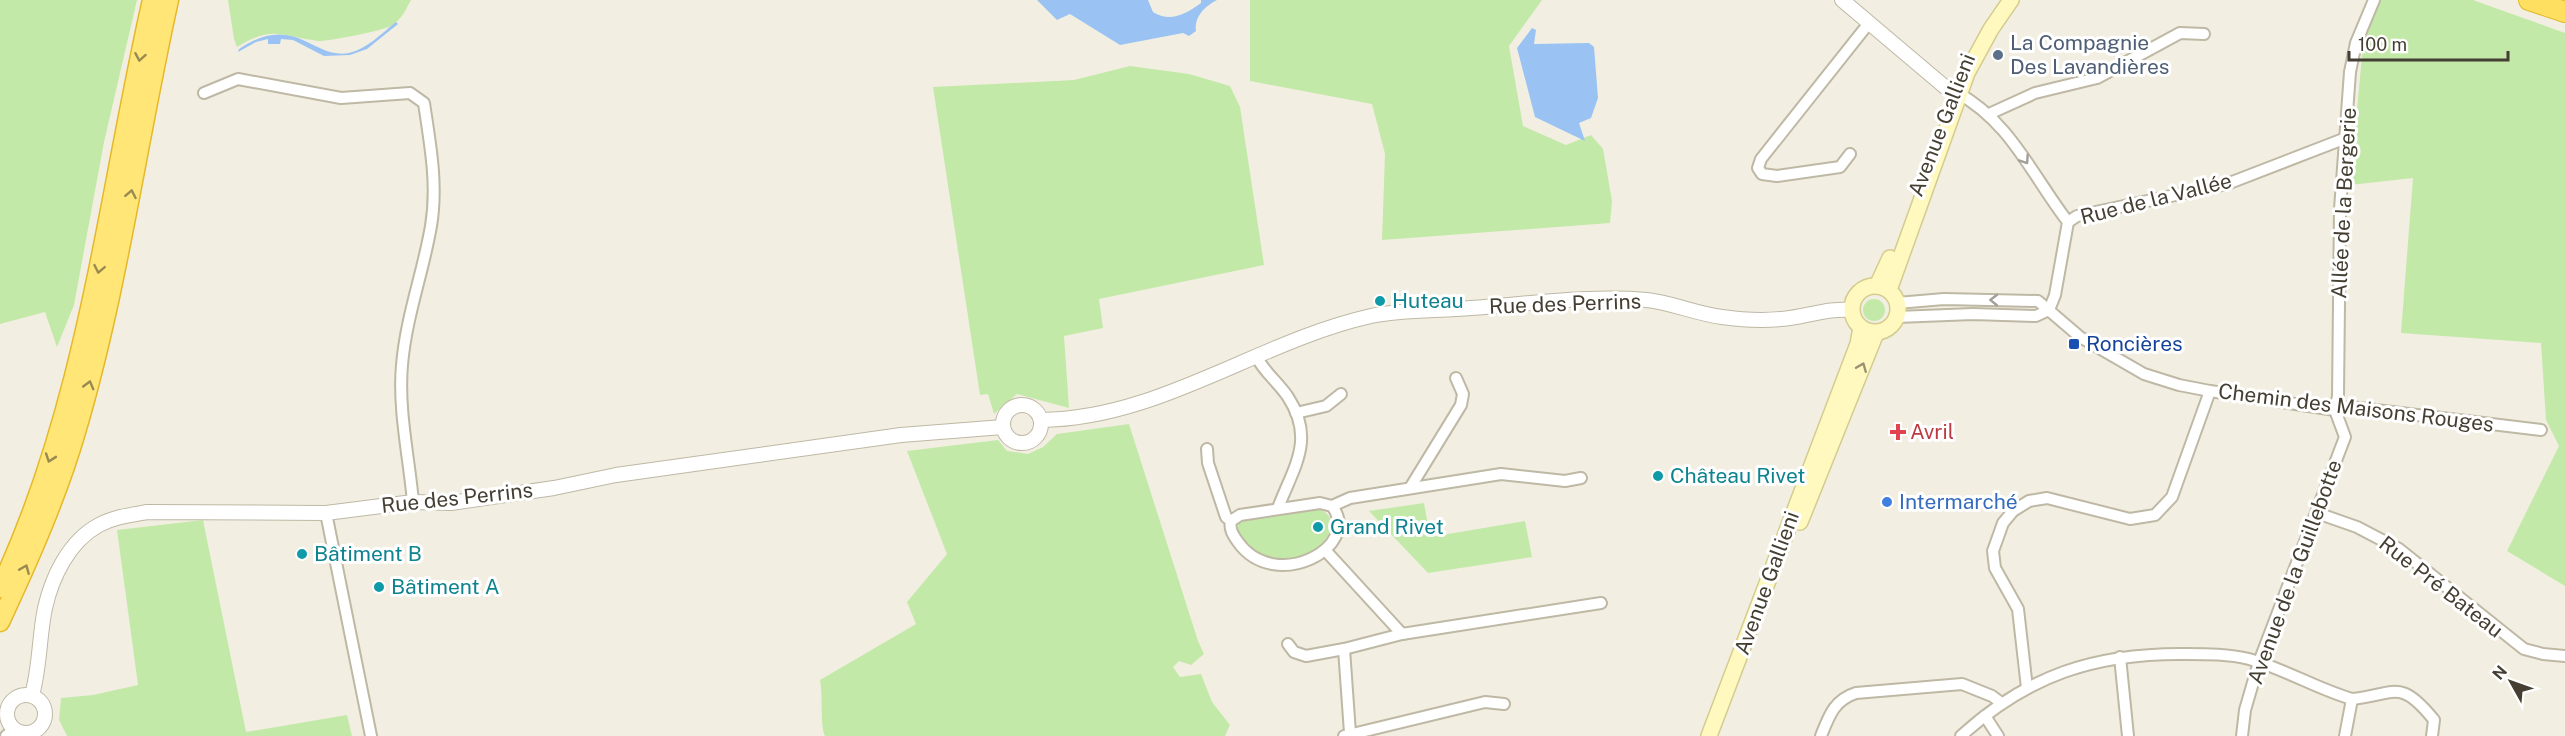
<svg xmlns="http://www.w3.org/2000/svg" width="2565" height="736" font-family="'Public Sans',sans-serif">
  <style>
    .green { fill: #c3e9a8 }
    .water { fill: #9ac3f3 }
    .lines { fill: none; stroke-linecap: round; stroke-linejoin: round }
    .minor-casing { stroke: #beb8a4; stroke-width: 14 }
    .tertiary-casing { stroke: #beb8a4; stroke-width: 16 }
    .secondary-casing { stroke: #d4cc8f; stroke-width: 18 }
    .trunk-casing { stroke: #e5b829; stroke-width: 21 }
    .motorway-casing { stroke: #e5b829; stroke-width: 22 }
    .minor { stroke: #fff; stroke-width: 10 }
    .tertiary { stroke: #fff; stroke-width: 14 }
    .secondary { stroke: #fff8bf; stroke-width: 15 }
    .trunk { stroke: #ffe677; stroke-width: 18 }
    .motorway { stroke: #ffdf60; stroke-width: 20 }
    .oneway { stroke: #988a51 }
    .oneway2 { stroke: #a29f98 }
    .oneway3 { stroke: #989271 }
    .service-dot { fill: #5c6f8a; stroke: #fff; stroke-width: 2 }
    .culture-dot { fill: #0f9aa8; stroke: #fff; stroke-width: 2 }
    .transit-dot { fill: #1a4fb4; stroke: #fff; stroke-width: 2 }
    .health-dot { fill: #e0444e; stroke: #fff; stroke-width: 2 }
    .shop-dot { fill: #3f7fe0; stroke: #fff; stroke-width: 2 }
    .labels { text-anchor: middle; stroke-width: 6; stroke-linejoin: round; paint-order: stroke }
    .service-label { font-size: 21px; fill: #4e5e75; stroke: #fff; text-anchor: start }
    .street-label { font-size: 21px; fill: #443f32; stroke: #fff }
    .culture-label { font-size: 21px; fill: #0d838f; stroke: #fff; text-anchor: start }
    .transit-label { font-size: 21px; fill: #164399; stroke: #fff; text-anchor: start }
    .health-label { font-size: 21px; fill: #be3a42; stroke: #fff; text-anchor: start }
    .shop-label { font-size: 21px; fill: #366cbe; stroke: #fff; text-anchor: start }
  </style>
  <rect width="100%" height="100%" fill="#f2efe2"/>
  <g class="green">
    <polygon points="0,0 137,0 104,142 74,305 57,347 45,312 0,324"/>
    <path d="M228,0h183c-6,11 -9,19 -20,26 -6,4 -65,16 -73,15 -38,-5 -45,-16 -81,6l-3,-8z"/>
    <polygon points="1250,0 1542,0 1509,46 1523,126 1566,145 1591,135 1603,149 1612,201 1610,223 1382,240 1385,154 1372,104 1250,81"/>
    <polygon points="2380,0 2473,0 2565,33 2565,586 2507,551 2559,446 2546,420 2541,343 2401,333 2413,178 2350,185 2363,45"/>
    <polygon points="1130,66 1189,74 1230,86 1240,107 1264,265 1099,299 1103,328 1064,336 1069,408 1017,394 994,414 988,394 980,395 933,87 1074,80"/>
    <circle cx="1874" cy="310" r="11"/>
    <path d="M1129,424l69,217 6,13 -13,11 -12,-4 -6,6 7,10 21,-3 11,28 18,23 -5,11h-400c-5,-10 -2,-41 -5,-56l96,-56 -9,-22 40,-48 -40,-103 91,-11 9,11 21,3 15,-7 14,-13z"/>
    <polygon points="1424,503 1430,537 1525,521 1532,557 1428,573 1369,511"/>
    <path d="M1314,508c48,10 -14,78 -62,42 -6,-5 -11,-12 -15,-18l1,-8 8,-5z"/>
    <polygon points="203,520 246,732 347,715 352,736 67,736 59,720 61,698 93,695 138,685 117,530"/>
  </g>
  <g class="water">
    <path d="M1037,0h111l5,12c17,11 33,2 48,-9v-3h16c-12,6 -23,17 -21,31l-7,5 -6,-3 -63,12 -50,-31 -13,6z"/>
    <path d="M396,22l2,2 -31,25 -17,6 -26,1 -31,-16 -12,-1 -1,5h-12v-5l-12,3 -18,10 1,-3c21,-14 41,-20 66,-8 15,7 27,15 44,12 18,-4 33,-20 47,-31z"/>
    <polygon points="1532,28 1536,30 1534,44 1589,43 1594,47 1598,98 1591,118 1579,123 1585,141 1535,117 1517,48"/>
  </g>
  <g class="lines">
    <defs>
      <g id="minor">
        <path d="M1956,92c55,30 75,82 112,130l-13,73 -6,15"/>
        <path d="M204,93l34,-14 103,19 69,-5 14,10c6,41 14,81 7,123 -8,47 -25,91 -29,139 -4,45 7,92 11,137"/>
        <polyline points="1989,114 2035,93 2097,78 2180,33 2204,34"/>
        <polyline points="1850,154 1840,167 1777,176 1762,174 1758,168 1761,159 1869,23"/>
        <polyline points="2068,222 2077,216 2227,184 2346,138"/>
        <polyline points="1897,303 1944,299 2038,301 2080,337 2144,374 2179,385 2210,391 2335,410 2351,407 2541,430"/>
        <polyline points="1897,317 1973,314 2036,316 2049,310"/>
        <path d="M1256,356c8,16 22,26 32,41 28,43 5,71 -10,111"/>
        <polyline points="2335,410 2338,396 2340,209 2350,72 2356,43 2374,0"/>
        <polyline points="1296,413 1326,406 1341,394"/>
        <path d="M1207,449l1,14 18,54 5,4c-2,8 2,14 7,21 37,52 125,5 94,-36l-12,-3 -80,12 -9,6"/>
        <polyline points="1410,488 1461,405 1463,394 1456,378"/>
        <polyline points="1332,506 1350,498 1501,474 1565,481 1581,478"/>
        <polyline points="326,513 371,736"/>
        <polyline points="2317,513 2357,527 2399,549 2524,649 2543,654 2565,656"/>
        <polyline points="1325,550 1402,634"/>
        <polyline points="1288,644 1294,652 1306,656 1344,649 1402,634 1601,603"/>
        <polyline points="1344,649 1350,733"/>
        <polyline points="2120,657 2128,736"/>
        <polyline points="2027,688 2018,609 1995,568 1993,551 2003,523 2013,511 2029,501 2047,498 2130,519 2155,515 2172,497 2210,391"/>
        <polyline points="1985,716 1998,736"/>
        <polyline points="6,736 14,729"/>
        <polyline points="1344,736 1485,702 1504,704"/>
        <path d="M1821,736c8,-20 13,-36 35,-43l106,-9 30,12 8,6"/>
        <path d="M1961,736c67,-61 134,-83 225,-82 21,0 43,0 63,5 36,10 68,30 103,40 44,-5 48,-21 82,21l-2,16"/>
        <polyline points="2242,736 2245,710 2259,662 2345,437 2335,410"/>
        <polyline points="2345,736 2352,699"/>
      </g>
      <g id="tertiary">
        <polyline points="1842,0 1945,87 1956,92"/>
        <circle cx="1022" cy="424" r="19"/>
        <path d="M1041,420c118,-1 218,-79 330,-104 32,-7 68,-5 100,-8 58,-4 118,-13 176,-8 26,3 50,14 75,17 21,3 47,4 68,1 22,-3 40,-10 62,-8"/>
        <circle cx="26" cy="714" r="19"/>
        <path d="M32,695c8,-28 7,-58 13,-87 7,-31 24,-67 54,-83 15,-8 31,-10 48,-13l179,1 87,-11 38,1 103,-15 62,-13 285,-40 102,-8"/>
      </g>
      <g id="secondary">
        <circle cx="1875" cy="309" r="23"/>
        <polyline points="1877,286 1890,258"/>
        <polyline points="1889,290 1967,73 1991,29 2011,0"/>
        <polyline points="1800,522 1876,333"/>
        <polyline points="1709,736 1858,344 1861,328"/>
      </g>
      <g id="trunk">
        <path d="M0,588c88,-186 107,-390 152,-588"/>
        <path d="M0,622c29,-62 57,-125 76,-190 42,-142 61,-288 93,-432"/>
      </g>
      <polyline id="motorway" points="2529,0 2565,12"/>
    </defs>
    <use href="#minor" class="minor-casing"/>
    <use href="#tertiary" class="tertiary-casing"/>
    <use href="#secondary" class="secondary-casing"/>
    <use href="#trunk" class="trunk-casing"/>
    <use href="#motorway" class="motorway-casing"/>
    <use href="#minor" class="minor"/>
    <use href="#tertiary" class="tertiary"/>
    <use href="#secondary" class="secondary"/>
    <use href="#trunk" class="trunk"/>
    <use href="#motorway" class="motorway"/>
  </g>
  <defs><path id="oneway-chevron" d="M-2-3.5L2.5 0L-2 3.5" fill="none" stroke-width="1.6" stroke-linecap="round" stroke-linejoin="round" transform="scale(1.5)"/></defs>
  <g class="oneway">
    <use href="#oneway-chevron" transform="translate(140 57) rotate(100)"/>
    <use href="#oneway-chevron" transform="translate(131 194) rotate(-79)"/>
    <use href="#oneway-chevron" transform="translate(99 269) rotate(101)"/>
    <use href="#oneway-chevron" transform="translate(89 385) rotate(-75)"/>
    <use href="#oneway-chevron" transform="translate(50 458) rotate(109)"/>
    <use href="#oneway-chevron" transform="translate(25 569) rotate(-67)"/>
  </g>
  <g class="oneway2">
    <use href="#oneway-chevron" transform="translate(2025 160) rotate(56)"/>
    <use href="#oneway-chevron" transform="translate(1994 300) rotate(-179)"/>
  </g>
  <use class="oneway3" href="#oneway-chevron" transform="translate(1862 367) rotate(-68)"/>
  <circle class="service-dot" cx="1998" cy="55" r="6"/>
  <g class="culture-dot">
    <circle cx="1380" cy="301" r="6"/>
    <circle cx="1658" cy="476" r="6"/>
    <circle cx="1318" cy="527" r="6"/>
    <circle cx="302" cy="554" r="6"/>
    <circle cx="379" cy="587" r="6"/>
  </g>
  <rect class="transit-dot" x="2068" y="338" width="12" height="12" rx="3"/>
  <path class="health-dot" d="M1895 423h6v6h6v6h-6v6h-6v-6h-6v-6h6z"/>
  <circle class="shop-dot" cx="1887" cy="502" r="6"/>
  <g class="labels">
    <g class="service-label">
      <text x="2010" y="50">La Compagnie<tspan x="2010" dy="24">Des Lavandières</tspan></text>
    </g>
    <g class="street-label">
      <text transform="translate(1942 125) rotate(-69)" y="7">Avenue Gallieni</text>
      <text transform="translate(2156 199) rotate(-14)" y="7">Rue de la Vallée</text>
      <text transform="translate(2344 203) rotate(-87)" y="7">Allée de la Bergerie</text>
      <text transform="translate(1565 304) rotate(-2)" y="7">Rue des Perrins</text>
      <text transform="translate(2356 408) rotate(7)" y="7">Chemin des Maisons Rouges</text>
      <text transform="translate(457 498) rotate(-6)" y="7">Rue des Perrins</text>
      <text transform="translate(2295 572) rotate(-70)" y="7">Avenue de la Guillebotte</text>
      <text transform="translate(1767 583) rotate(-70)" y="7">Avenue Gallieni</text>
      <text transform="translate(2441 587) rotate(38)" y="7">Rue Pré Bateau</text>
    </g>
    <g class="culture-label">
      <text x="1392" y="308">Huteau</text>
      <text x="1670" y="483">Château Rivet</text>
      <text x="1330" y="534">Grand Rivet</text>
      <text x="314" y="561">Bâtiment B</text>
      <text x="391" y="594">Bâtiment A</text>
    </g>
    <g class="transit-label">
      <text x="2086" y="351">Roncières</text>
    </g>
    <g class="health-label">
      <text x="1910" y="439">Avril</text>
    </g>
    <g class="shop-label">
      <text x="1899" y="509">Intermarché</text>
    </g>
  </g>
  <g transform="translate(2511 682) rotate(310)" stroke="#ffffff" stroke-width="4.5" paint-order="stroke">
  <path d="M0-4.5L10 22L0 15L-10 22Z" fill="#443f32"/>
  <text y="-9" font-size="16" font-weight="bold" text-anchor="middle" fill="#443f32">N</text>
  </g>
  <path d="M2349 51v9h159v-9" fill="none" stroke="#443f32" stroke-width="3"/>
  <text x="2358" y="51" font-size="18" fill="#443f32" stroke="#ffffff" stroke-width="4.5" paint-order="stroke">100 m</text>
</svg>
